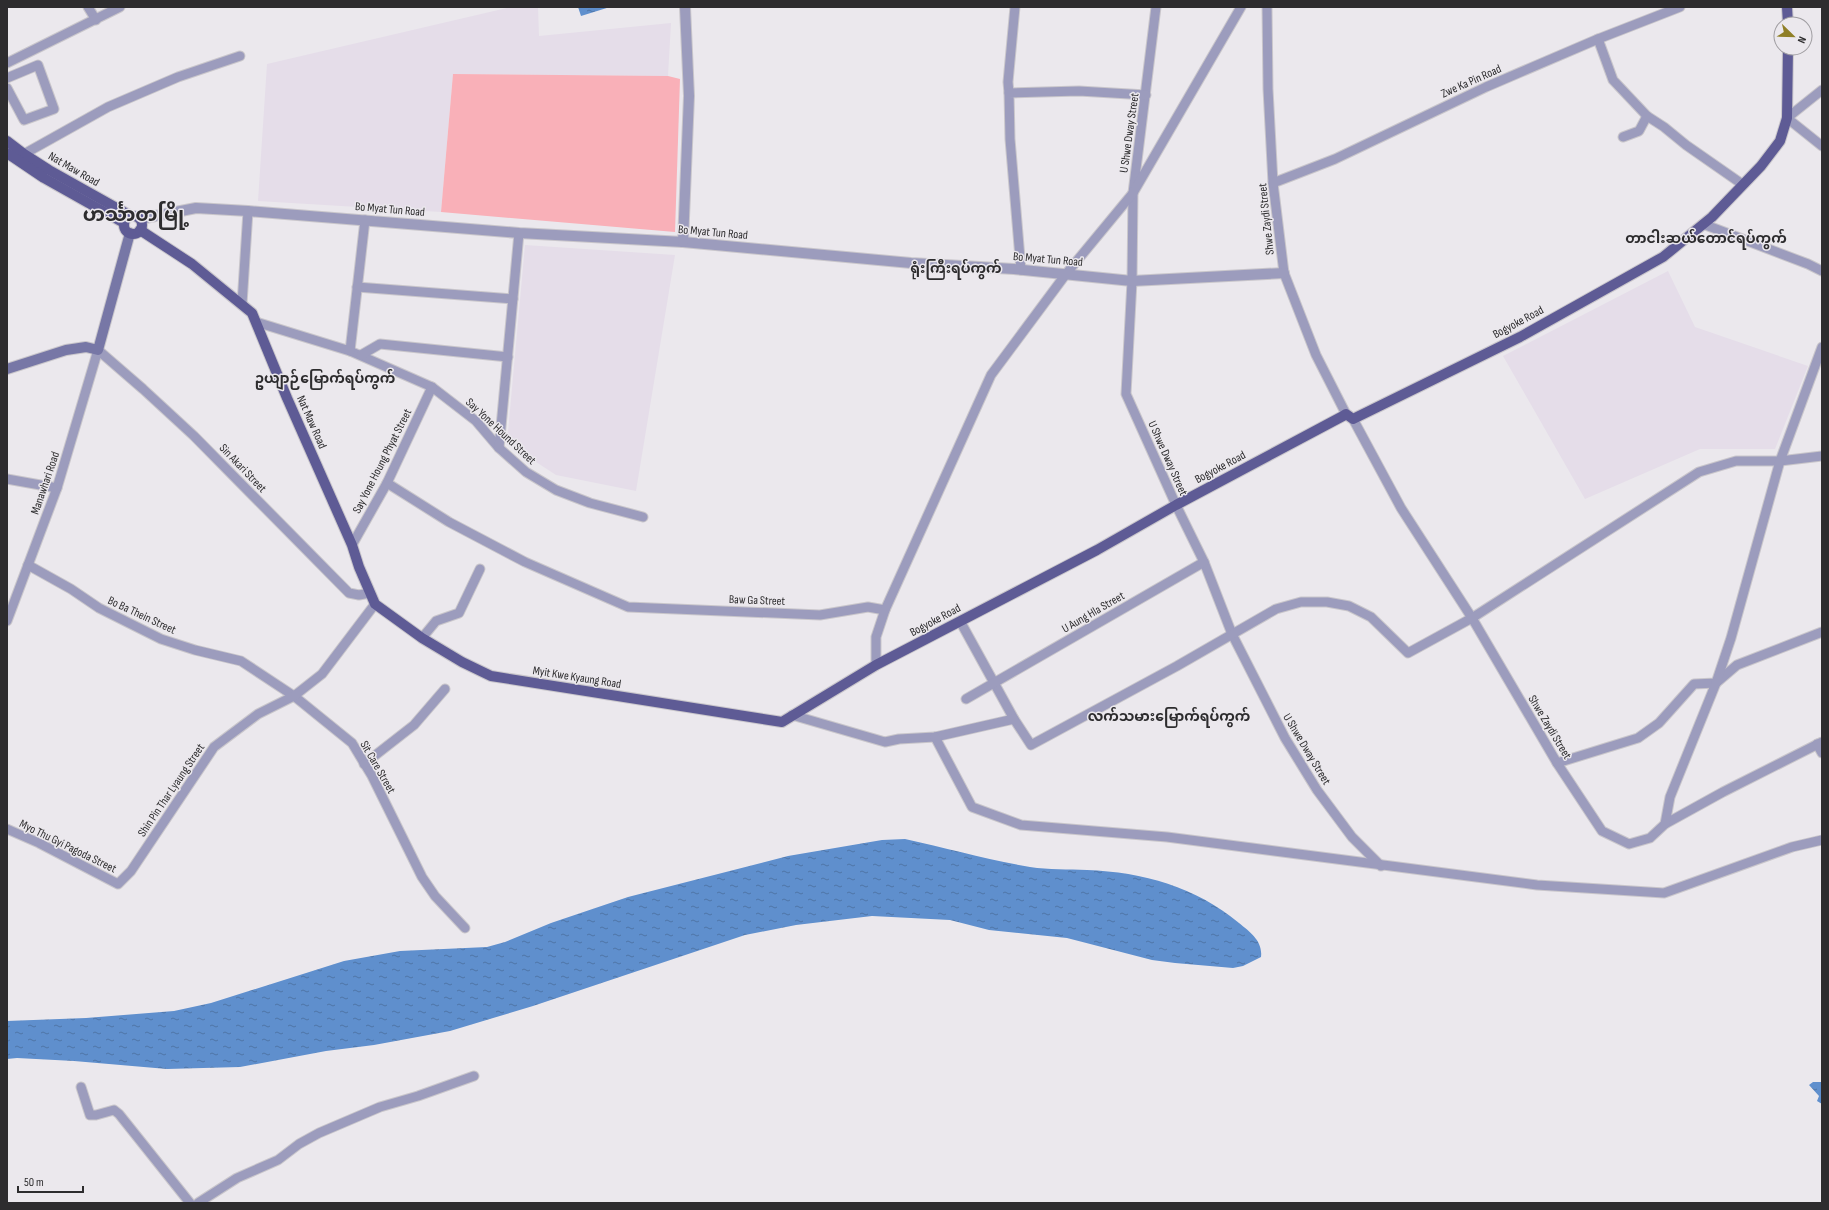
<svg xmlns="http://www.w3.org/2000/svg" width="1829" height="1210" font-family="'Sofia Sans Condensed','Noto Sans Myanmar',sans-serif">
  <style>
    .built { fill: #e5dde9 }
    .grass { fill: #f9b0b8 }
    .water { fill: url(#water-ripples) }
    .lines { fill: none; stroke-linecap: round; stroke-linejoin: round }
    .minor-casing { stroke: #c9c6cb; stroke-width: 11 }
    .tertiary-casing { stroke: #c9c6cb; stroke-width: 12 }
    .secondary-casing { stroke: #c9c6cb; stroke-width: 12 }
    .primary-casing { stroke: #c9c6cb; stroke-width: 12 }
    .minor { stroke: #9c9cbd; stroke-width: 9 }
    .tertiary { stroke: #9c9cbd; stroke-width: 10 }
    .secondary { stroke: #7777a6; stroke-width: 10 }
    .primary { stroke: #5e5b95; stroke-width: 10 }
    .labels { text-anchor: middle; stroke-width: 3; stroke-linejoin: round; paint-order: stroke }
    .street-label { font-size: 12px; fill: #2d2c2e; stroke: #ebe8ed }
    .quarter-label { font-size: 14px; font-weight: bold; fill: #2d2c2e; stroke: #ebe8ed }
    .town-label { font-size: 20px; font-weight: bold; fill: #2d2c2e; stroke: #ebe8ed }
  </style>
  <defs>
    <pattern id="water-ripples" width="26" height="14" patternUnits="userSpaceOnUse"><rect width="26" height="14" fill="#5f8fcd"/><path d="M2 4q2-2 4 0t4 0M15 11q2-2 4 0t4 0" fill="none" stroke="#4f75a7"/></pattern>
  </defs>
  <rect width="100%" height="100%" fill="#ebe8ed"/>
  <g class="built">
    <polygon points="511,7 538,7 539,36 671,23 668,76 453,74 441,212 258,201 267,64"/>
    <polygon points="525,245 675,255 636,491 556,475 507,443"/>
    <polygon points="1668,271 1695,327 1808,366 1775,449 1700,449 1585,499 1503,356"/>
  </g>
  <polygon class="grass" points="453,74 668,76 680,79 675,232 441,212"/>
  <g class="water">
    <polygon points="578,7 610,7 581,16"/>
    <path d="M905,839c42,9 83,21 125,28 19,3 38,2 57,3 56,2 109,17 152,53 11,9 24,18 22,34l-18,9 -10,2 -58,-5 -23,-3 -85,-22 -78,-8 -39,-10 -78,-4 -76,9 -51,10 -212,71 -83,25 -76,14 -48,6 -86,16 -73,2 -93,-8 -57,-3 -10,1v-38l79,-3 88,-7 37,-8 133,-42 56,-10 87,-4 18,-5 46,-19 77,-26 160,-41 94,-16z"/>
    <polygon points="1813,1082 1822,1082 1822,1104 1817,1101 1819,1096 1809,1085"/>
  </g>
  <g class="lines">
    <defs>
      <g id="minor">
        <polyline points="88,7 96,20"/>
        <polyline points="1156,7 1133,193 1132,281 1126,394 1176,505 1204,562 1232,634 1285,738 1317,790 1352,837 1381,866"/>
        <polyline points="1267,7 1268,89 1273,183 1284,273 1316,355 1346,414"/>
        <polyline points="1598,39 1613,80 1647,116 1664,127 1686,145 1742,184"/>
        <polyline points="7,63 120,7"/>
        <polyline points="7,78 38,65 54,109 24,120 7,88"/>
        <polyline points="1822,90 1787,118 1822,146"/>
        <polyline points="1009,93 1008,82 1015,7"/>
        <polyline points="1623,137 1639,131 1647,116"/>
        <polyline points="24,154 108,107 178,77 240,56"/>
        <polyline points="1273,183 1335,159 1486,87 1598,39 1680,7"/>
        <polyline points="1703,224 1808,264 1822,271"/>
        <polyline points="1021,270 1010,139 1009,93 1079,91 1146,95"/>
        <polyline points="357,287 513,299"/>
        <polyline points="242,304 248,211"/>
        <polyline points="256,322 350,351 432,387 476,421 499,448 526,472 556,490 590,503 643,517"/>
        <polyline points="350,351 365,220"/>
        <polyline points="361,355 380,344 508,357"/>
        <polyline points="1353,419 1401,508 1472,618 1557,763 1602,831 1629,844 1650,838 1665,824 1723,792 1822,742"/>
        <polyline points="499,448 519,233"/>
        <polyline points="7,479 57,488"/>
        <polyline points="387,483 449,522 525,562 628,607 820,615 868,607 885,610"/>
        <polyline points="352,545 387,483 432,387"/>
        <polyline points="28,565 71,589 99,608 161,639 195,650 241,661 294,696 352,743 372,776 422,877 435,896 465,928"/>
        <polyline points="7,621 57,488 98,350 143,389 194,436 349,593 359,595 370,593"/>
        <polyline points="960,621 1014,719 1031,745 1177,666 1276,609 1301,602 1327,602 1349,606 1371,617 1408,653 1472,618 1699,472 1736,461 1780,461 1822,456"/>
        <polyline points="422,638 436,621 459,613 480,569"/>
        <polyline points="876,665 876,637 885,610 991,375 1066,274 1133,193 1241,7"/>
        <polyline points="966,699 1204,562"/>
        <polyline points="792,715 885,742 899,739 935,737 1014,719"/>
        <polyline points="935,737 972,807 1021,825 1167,837 1537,885 1664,893 1792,847 1822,840"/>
        <polyline points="1817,744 1822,753"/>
        <polyline points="1557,763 1638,738 1659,723 1694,684 1716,683 1737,665 1822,632"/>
        <polyline points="364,764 414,725 445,689"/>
        <polyline points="1665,824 1670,797 1716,683 1731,638 1780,461 1822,347"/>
        <polyline points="7,829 39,843 118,884 131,871 214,747 258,714 294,696 322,674 375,604"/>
        <polyline points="81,1087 90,1115 96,1115 114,1110 119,1114 190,1203"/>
        <polyline points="198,1203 237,1178 278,1160 299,1144 319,1133 380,1107 418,1096 474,1076"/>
      </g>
      <g id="tertiary">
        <polyline points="140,219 196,208 248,211 519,233 683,242 911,263 1014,269 1132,281 1284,273"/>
        <polyline points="683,242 689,96 685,7"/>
      </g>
      <polyline id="secondary" points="7,369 66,350 86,347 98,350 130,233"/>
      <g id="primary">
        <polyline points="1787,7 1788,24"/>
        <polyline points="7,141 24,154 49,170 131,216"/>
        <polyline points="7,153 44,178 124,223"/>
        <circle cx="133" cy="225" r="9"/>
        <polyline points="140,230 192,264 252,313 287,398 352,545 359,567 375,604 422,638 462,662 491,676 782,722 876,665 1097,550 1176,505 1343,416 1346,414 1353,419 1520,337 1663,257 1712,217 1761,166 1780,141 1787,118 1788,48"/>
      </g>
    </defs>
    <use href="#minor" class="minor-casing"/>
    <use href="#tertiary" class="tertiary-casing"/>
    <use href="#secondary" class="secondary-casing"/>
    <use href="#primary" class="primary-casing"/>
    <use href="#minor" class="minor"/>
    <use href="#tertiary" class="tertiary"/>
    <use href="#secondary" class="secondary"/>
    <use href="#primary" class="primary"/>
  </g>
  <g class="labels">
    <g class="street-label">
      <text transform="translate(1471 81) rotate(-24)" y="4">Zwe Ka Pin Road</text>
      <text transform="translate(1129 133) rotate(-82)" y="4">U Shwe Dway Street</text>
      <text transform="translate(74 169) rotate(30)" y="4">Nat Maw Road</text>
      <text transform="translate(390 209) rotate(5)" y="4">Bo Myat Tun Road</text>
      <text transform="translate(1266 219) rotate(-96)" y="4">Shwe Zaydi Street</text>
      <text transform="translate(713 232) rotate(5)" y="4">Bo Myat Tun Road</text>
      <text transform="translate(1048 259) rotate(5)" y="4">Bo Myat Tun Road</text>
      <text transform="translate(1518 322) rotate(-28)" y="4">Bogyoke Road</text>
      <text transform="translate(312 422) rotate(66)" y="4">Nat Maw Road</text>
      <text transform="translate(501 431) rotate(43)" y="4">Say Yone Hound Street</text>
      <text transform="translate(1168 458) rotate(66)" y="4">U Shwe Dway Street</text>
      <text transform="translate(382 461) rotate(-63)" y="4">Say Yone Houng Phyat Street</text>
      <text transform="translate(1220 467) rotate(-28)" y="4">Bogyoke Road</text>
      <text transform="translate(243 468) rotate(46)" y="4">Sin Akari Street</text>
      <text transform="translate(45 483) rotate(-71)" y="4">Manawhari Road</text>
      <text transform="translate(757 600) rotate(2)" y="4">Baw Ga Street</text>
      <text transform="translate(1093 612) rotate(-30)" y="4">U Aung Hla Street</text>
      <text transform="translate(142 615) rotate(25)" y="4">Bo Ba Thein Street</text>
      <text transform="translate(935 620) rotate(-28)" y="4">Bogyoke Road</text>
      <text transform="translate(577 677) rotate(9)" y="4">Myit Kwe Kyaung Road</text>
      <text transform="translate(1550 727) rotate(59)" y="4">Shwe Zaydi Street</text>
      <text transform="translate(1307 749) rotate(59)" y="4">U Shwe Dway Street</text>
      <text transform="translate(378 767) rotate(60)" y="4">Sit Care Street</text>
      <text transform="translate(171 790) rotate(-56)" y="4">Shin Pin Thar Lyaung Street</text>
      <text transform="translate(68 846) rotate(26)" y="4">Myo Thu Gyi Pagoda Street</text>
    </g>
    <g class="quarter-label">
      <text x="1706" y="243">တာငါးဆယ်တောင်ရပ်ကွက်</text>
      <text x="956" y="273">ရုံးကြီးရပ်ကွက်</text>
      <text x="325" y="383">ဥယျာဉ်မြောက်ရပ်ကွက်</text>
      <text x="1169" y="721">လက်သမားမြောက်ရပ်ကွက်</text>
    </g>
    <g class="town-label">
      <text x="136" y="221">ဟင်္သာတမြို့</text>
    </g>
  </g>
  <rect width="1829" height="1210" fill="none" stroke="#2d2c2e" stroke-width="16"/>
  <g transform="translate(1793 36) rotate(113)"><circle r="19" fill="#ebe8ed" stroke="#9f9da1"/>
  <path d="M0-3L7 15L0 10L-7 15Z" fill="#8f7f26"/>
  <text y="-6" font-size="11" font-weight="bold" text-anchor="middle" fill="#2d2c2e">N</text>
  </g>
  <path d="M18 1186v6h65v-6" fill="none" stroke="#2d2c2e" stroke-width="2"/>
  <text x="24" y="1186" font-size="12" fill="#2d2c2e" stroke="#ebe8ed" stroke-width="3" paint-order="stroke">50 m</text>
</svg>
